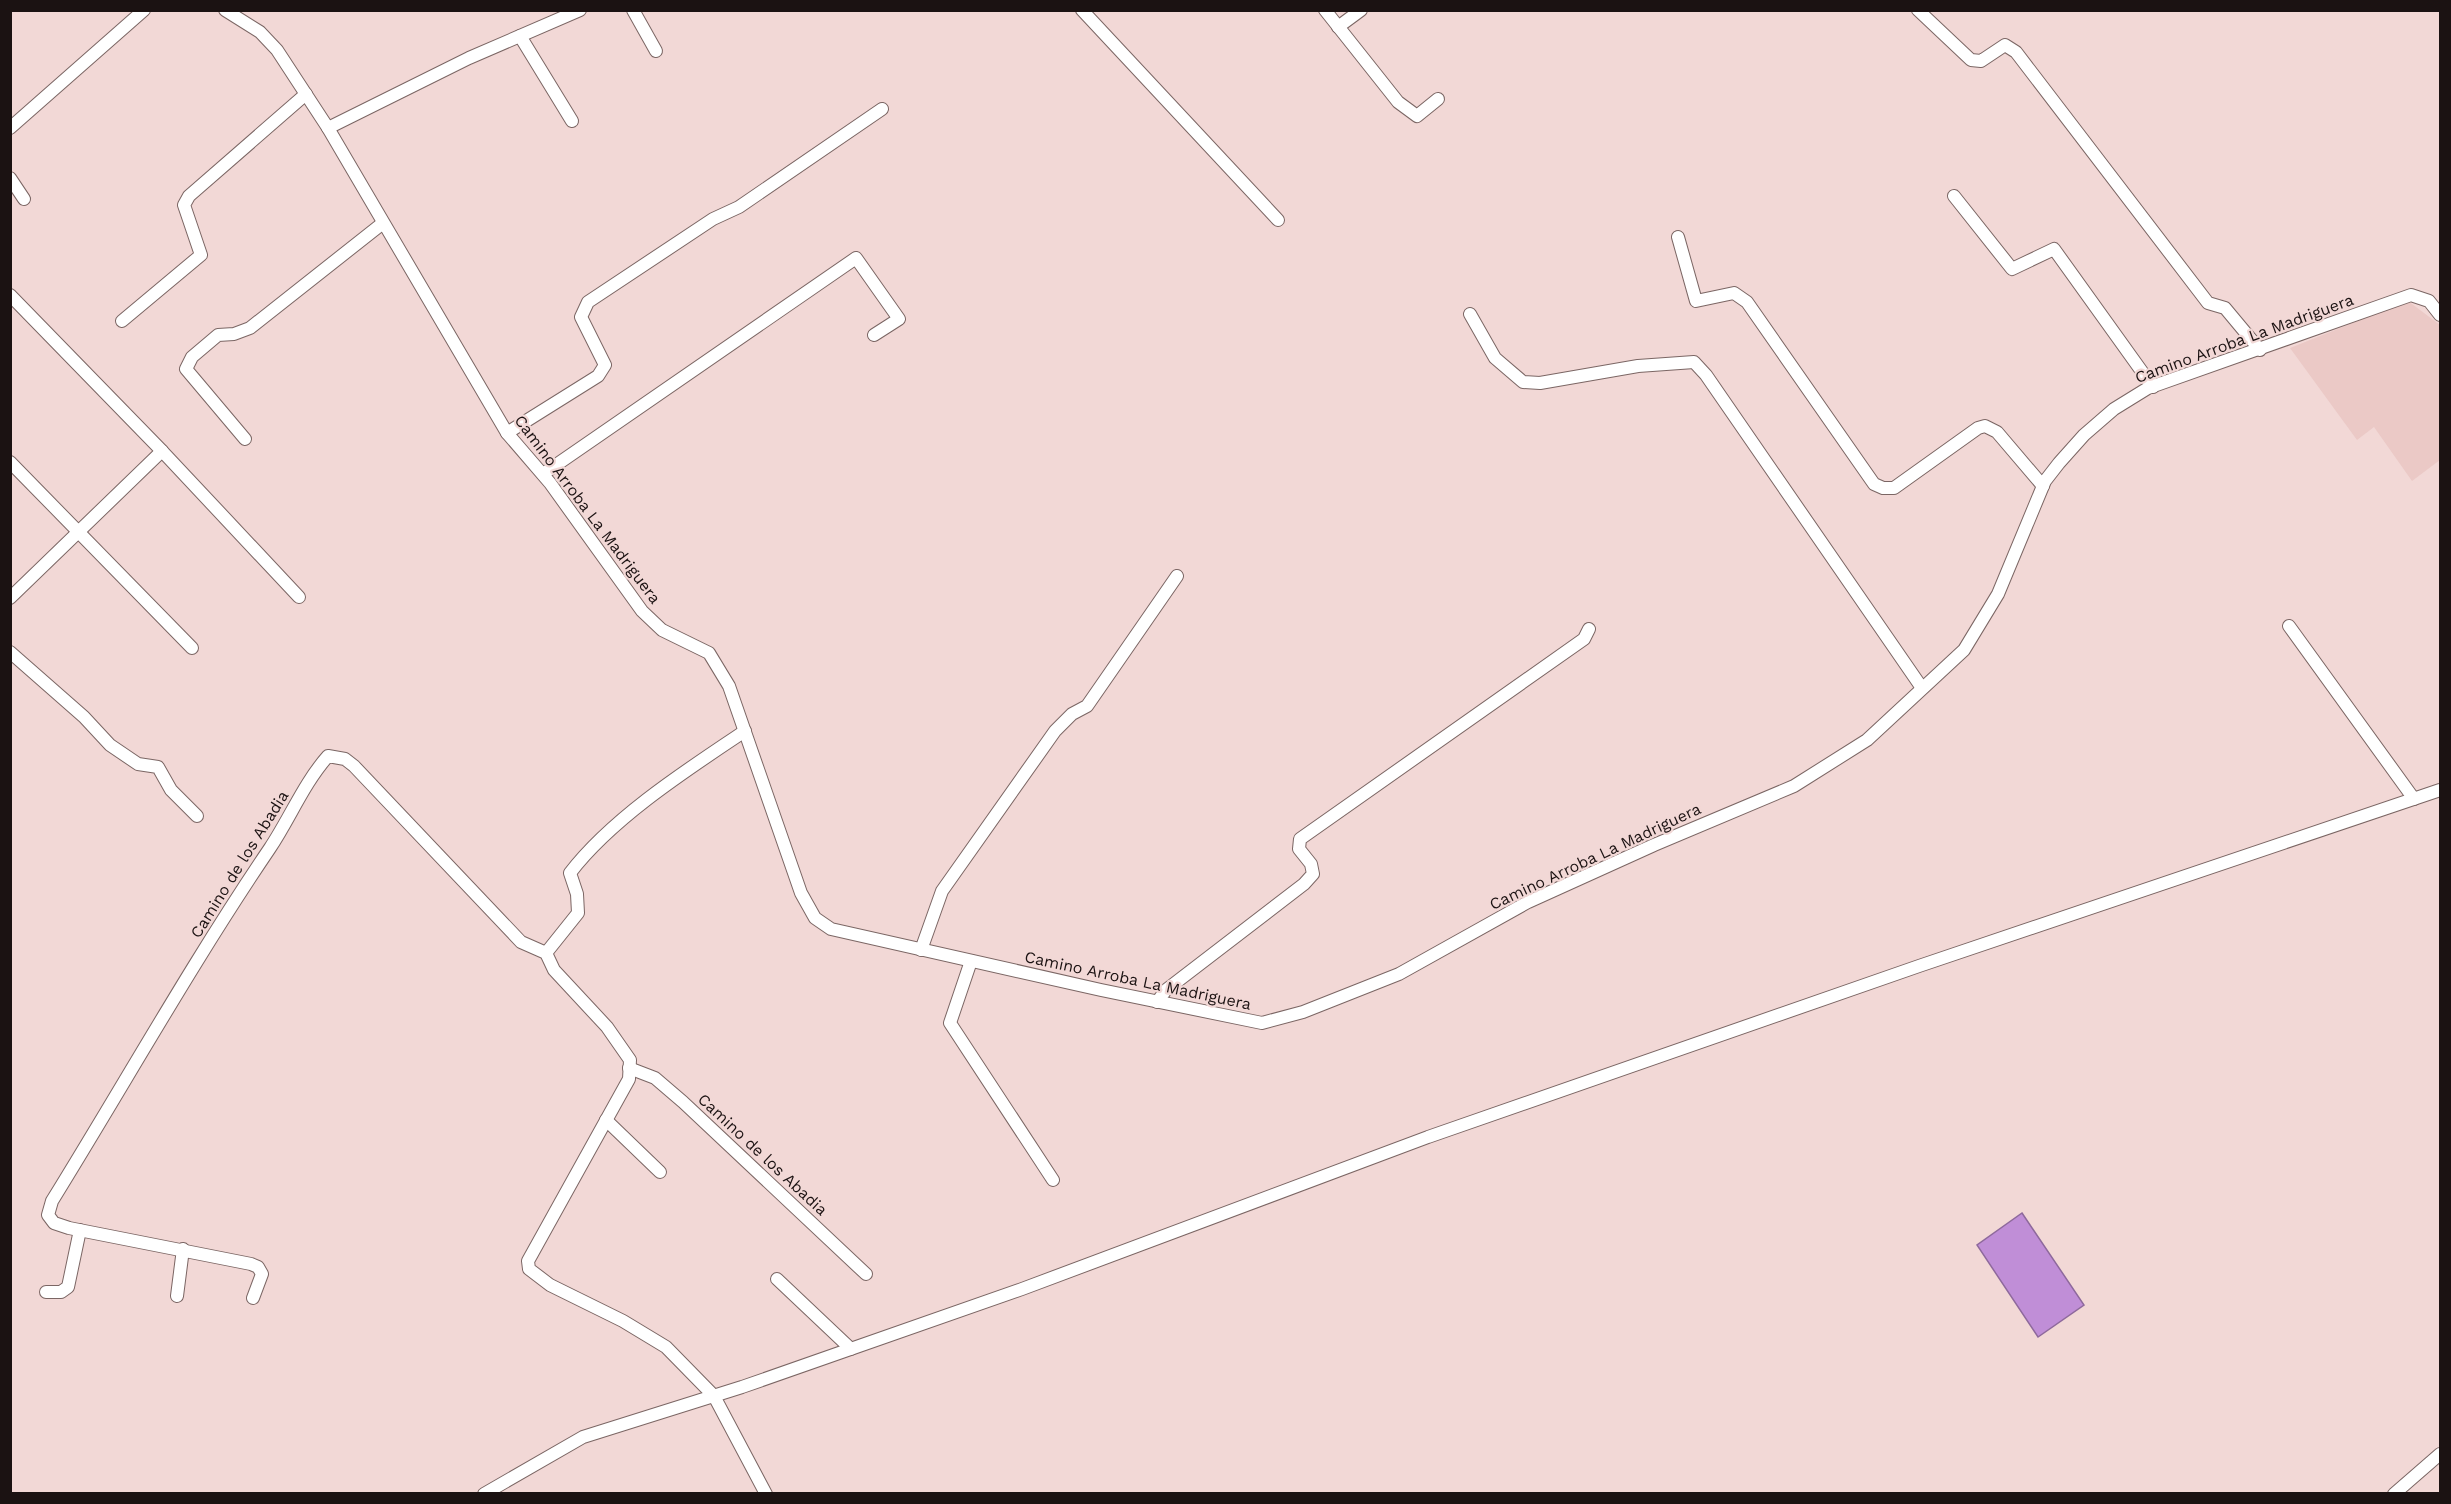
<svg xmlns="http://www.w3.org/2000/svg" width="2451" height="1504" font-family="'Work Sans',sans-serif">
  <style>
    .built { fill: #ebc9c6 }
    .water { fill: #c08ed7; stroke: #8e699c; stroke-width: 1.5 }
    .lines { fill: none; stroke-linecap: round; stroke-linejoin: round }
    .minor-casing { stroke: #7b6664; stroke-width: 14 }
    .minor { stroke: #fff; stroke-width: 12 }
    .labels { text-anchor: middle; stroke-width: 4.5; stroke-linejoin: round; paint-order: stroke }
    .street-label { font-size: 16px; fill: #1b1212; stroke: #f2d8d6 }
  </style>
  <rect width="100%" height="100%" fill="#f2d8d6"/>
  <polygon class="built" points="2408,301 2440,325 2440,460 2412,481 2374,427 2357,440 2290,348"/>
  <polygon class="water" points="2022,1213 2084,1305 2038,1337 1977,1245"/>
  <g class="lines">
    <defs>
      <g id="minor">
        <polyline points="225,10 260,32 277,50 328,128 507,433 550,483 642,611 662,630 709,653 729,686 801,893 815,918 831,929 1101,990 1262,1023 1303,1012 1399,974 1528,902 1654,845 1794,786 1867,740 1964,650 1998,594 2045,481 2059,463 2084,435 2114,409 2148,388 2411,295 2429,301 2440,315"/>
        <polyline points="633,10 656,51"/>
        <polyline points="1082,10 1278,220"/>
        <polyline points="1325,10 1398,102 1417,116 1438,99"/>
        <polyline points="1918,10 1971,60 1981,61 2005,45 2016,52 2208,303 2225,308 2260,350"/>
        <polyline points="1338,27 1361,10"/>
        <polyline points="520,36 572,121"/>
        <polyline points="10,128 144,10"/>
        <polyline points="328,128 469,58 580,10"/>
        <polyline points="10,178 24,199"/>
        <polyline points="1954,196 2012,269 2054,249 2153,387"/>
        <polyline points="1678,237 1696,301 1734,293 1747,302 1874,484 1883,488 1894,488 1978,428 1985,426 1997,432 2043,486"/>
        <polyline points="10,295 162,451"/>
        <polyline points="1470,314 1495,358 1523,382 1540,383 1638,366 1694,362 1706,375 1922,688"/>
        <polyline points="122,321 201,255 184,205 189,196 306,94"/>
        <polyline points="507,433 598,376 605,365 581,317 588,302 713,219 739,207 882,109"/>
        <polyline points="245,439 186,369 192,357 218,335 234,334 250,328 383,223"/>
        <polyline points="10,462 192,648"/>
        <polyline points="543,474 856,258 899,319 874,335"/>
        <polyline points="10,598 162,451 299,597"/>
        <polyline points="2289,626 2414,799"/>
        <polyline points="10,652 84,717 110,745 138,764 158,767 171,790 197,816"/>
        <polyline points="921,950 942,891 1055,731 1072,714 1087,706 1177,576"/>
        <path d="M546,953l32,-40 -1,-19 -7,-21c42,-55 118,-104 175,-142"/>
        <polyline points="971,961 950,1023 1053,1180"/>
        <polyline points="1157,1002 1166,990 1304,884 1313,874 1311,864 1299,849 1300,839 1584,639 1589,629"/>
        <polyline points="629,1068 655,1078 683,1102 866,1274"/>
        <polyline points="606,1120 660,1172"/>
        <polyline points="777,1279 851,1349"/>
        <polyline points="46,1292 61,1292 68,1287 80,1230"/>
        <polyline points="177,1296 183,1249"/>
        <path d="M253,1298l9,-24 -4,-7 -7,-3 -182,-36 -15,-5 -6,-8 4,-14c73,-118 140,-238 218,-353 20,-30 34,-65 58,-92l17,3 9,7 167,176 25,11 8,17 53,57 23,33 -1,19 -101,182 1,8 21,16 73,36 43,26 48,49 52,98"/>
        <polyline points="484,1494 583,1437 742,1387 1022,1289 1428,1137 1919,966 2440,790"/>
        <polyline points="2394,1494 2440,1454"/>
      </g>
    </defs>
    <use href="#minor" class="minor-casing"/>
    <use href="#minor" class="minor"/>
  </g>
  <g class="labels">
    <g class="street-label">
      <text transform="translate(2244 338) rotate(-20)" y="6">Camino Arroba La Madriguera</text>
      <text transform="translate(588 509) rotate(53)" y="6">Camino Arroba La Madriguera</text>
      <text transform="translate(1595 856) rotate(-25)" y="6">Camino Arroba La Madriguera</text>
      <text transform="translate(239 864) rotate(-58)" y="6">Camino de los Abadia</text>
      <text transform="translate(1138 980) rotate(12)" y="6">Camino Arroba La Madriguera</text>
      <text transform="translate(763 1154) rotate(43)" y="6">Camino de los Abadia</text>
    </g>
  </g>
  <rect width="2451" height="1504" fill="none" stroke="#1b1212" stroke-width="24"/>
</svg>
